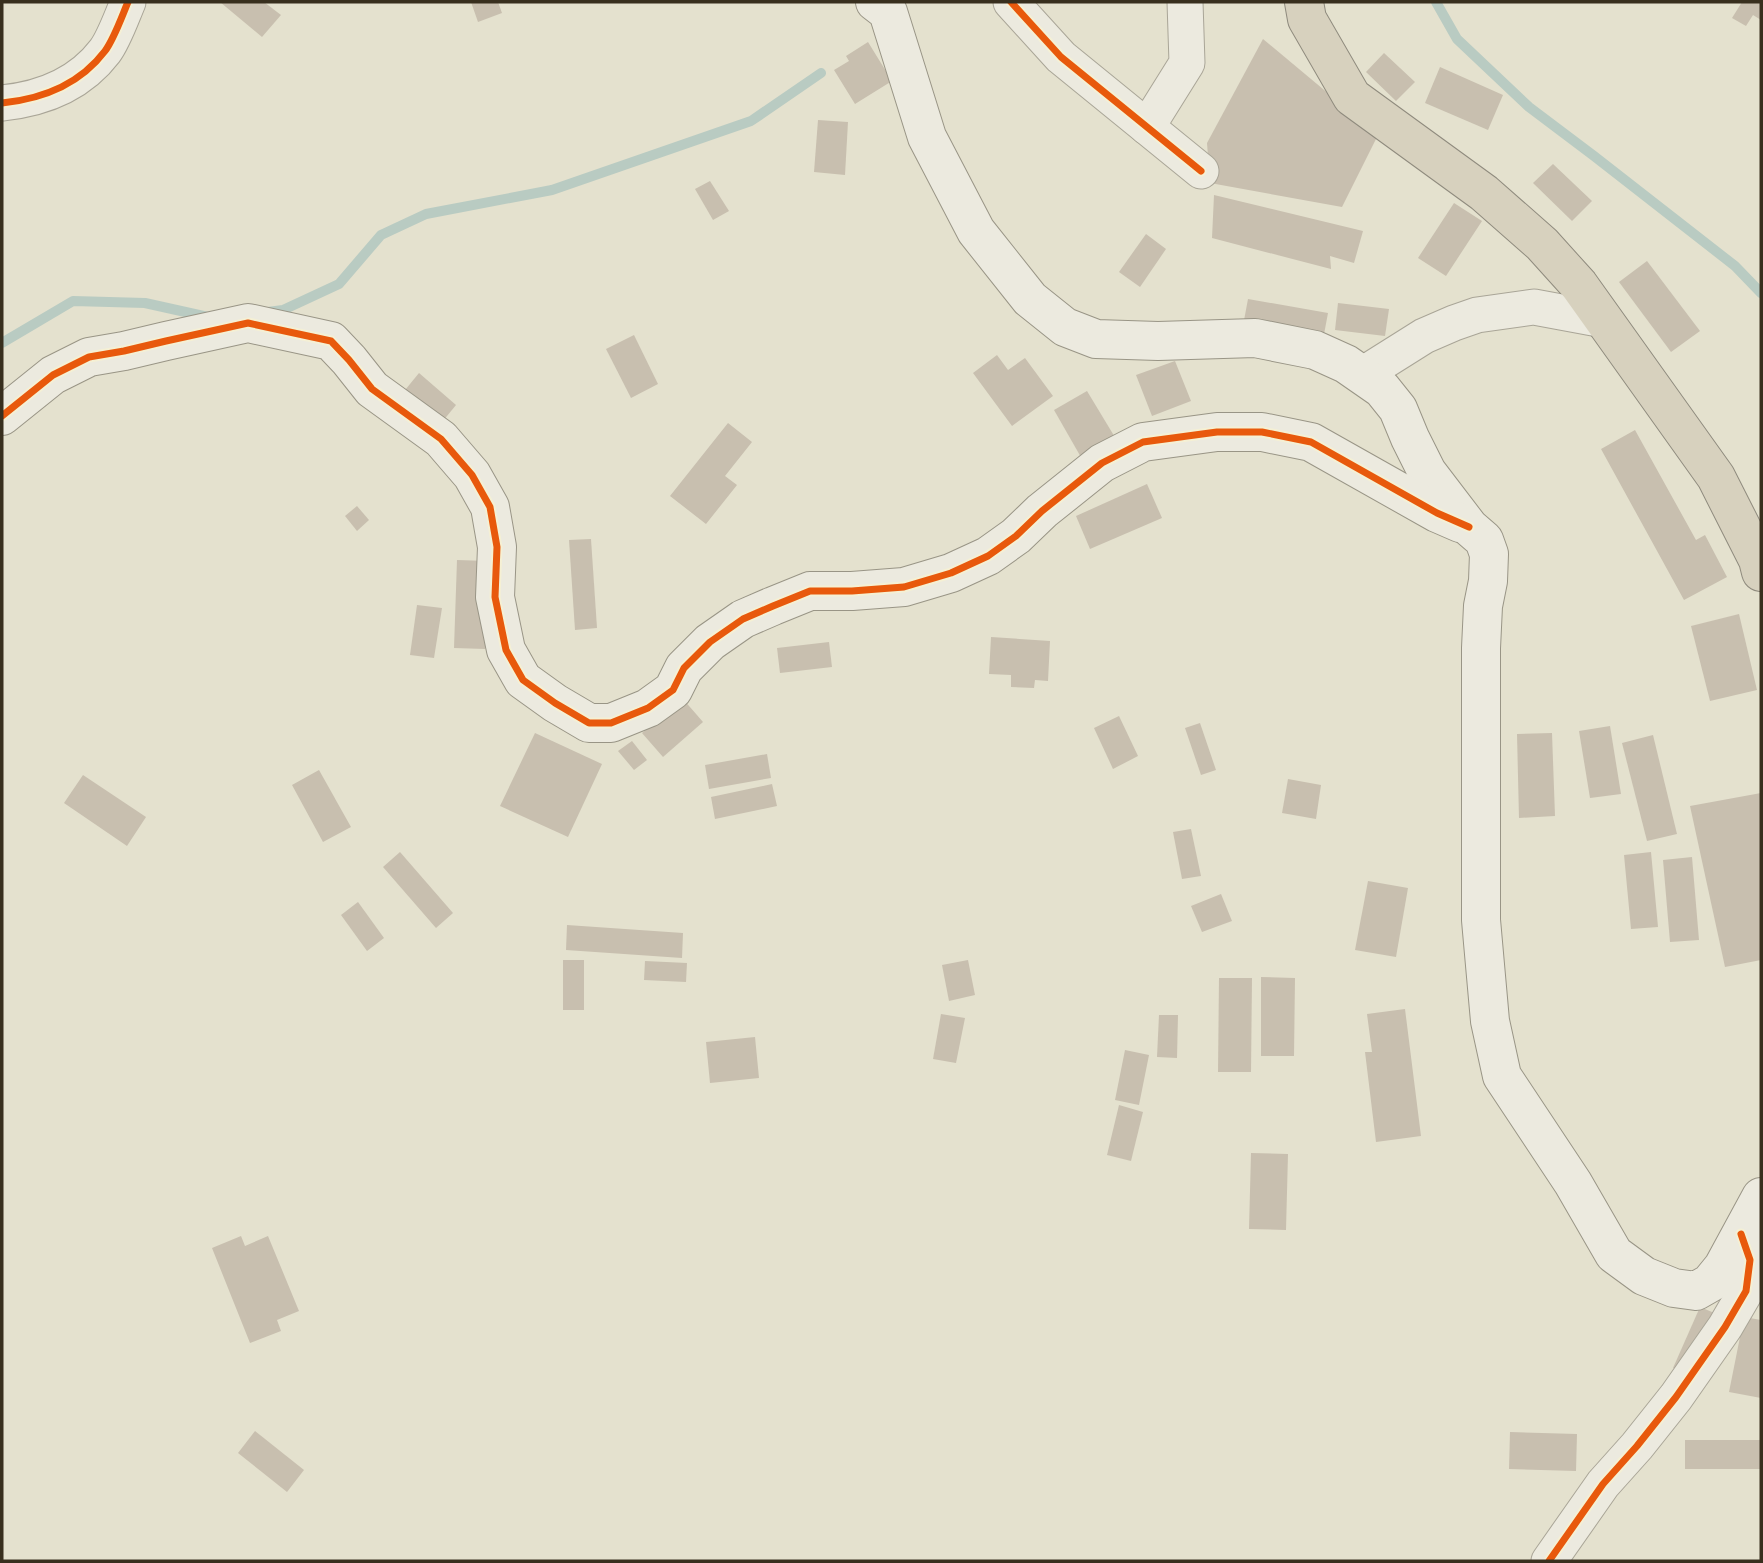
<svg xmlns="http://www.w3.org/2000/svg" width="1763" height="1563" font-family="'PT Serif',serif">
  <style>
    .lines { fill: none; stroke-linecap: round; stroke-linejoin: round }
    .stream { stroke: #b9cbc2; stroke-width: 10 }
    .building { fill: #c8bfaf }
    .street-casing { stroke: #a9a597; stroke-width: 37 }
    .secondary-casing { stroke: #999586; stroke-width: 40 }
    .highway-casing { stroke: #8f8b7e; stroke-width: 40 }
    .street { stroke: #eceadf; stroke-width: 35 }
    .secondary { stroke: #eceadf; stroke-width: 38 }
    .highway { stroke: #d7d1be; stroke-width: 38 }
    .cycleway-casing { stroke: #f5f0d4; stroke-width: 11 }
    .cycleway { stroke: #e8590c; stroke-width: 7 }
  </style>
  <rect width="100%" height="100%" fill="#e4e1ce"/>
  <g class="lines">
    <g class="stream">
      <polyline points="1436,2 1457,39 1529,107 1594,156 1735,266 1761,293"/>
      <polyline points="268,312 283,310 339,284 381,235 426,214 552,190 751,121 821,73"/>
      <polyline points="2,343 73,301 145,303 208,317"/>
    </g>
  </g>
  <g class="building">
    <polygon points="220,2 264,2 281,15 262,37"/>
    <polygon points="471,2 498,2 502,13 478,22"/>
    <polygon points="1742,2 1761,2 1761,20 1753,15 1746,26 1732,18"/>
    <polygon points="1263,39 1378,135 1342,207 1210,183 1207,143"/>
    <polygon points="868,42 892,81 855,104 834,70 849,61 846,56"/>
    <polygon points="1384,53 1415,82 1396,101 1366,72"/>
    <polygon points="1440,67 1503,95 1488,130 1425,103"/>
    <polygon points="818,120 848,122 845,175 814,172"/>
    <polygon points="1553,164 1592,201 1572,221 1533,183"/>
    <polygon points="710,181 729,211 713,220 695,189"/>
    <polygon points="1214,195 1363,231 1354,263 1330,256 1331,269 1212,238"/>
    <polygon points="1454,203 1482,221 1446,276 1418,258"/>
    <polygon points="1146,234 1166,249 1140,287 1119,272"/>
    <polygon points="1647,261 1700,331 1671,352 1619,282"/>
    <polygon points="1248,299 1328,313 1322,345 1242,331"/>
    <polygon points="1338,303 1389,309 1385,336 1335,330"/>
    <polygon points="634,335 658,384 631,398 606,349"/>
    <polygon points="997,355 1008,370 1025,358 1053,396 1012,426 973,373"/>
    <polygon points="1175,361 1191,401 1152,416 1136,375"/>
    <polygon points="419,373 456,405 438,427 401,395"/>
    <polygon points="1087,391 1116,439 1082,459 1054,410"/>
    <polygon points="728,423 752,442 725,476 737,485 706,524 670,496"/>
    <polygon points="1635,430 1696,540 1705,535 1727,577 1684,600 1601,449"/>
    <polygon points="1147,484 1162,518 1090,549 1076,516"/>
    <polygon points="357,506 369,520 357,531 345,516"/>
    <polygon points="591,539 597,628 575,630 569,540"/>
    <polygon points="457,560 488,561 485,649 454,648"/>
    <polygon points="417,605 442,608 434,658 410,655"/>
    <polygon points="1739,614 1757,690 1710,701 1691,626"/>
    <polygon points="991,637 1050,641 1048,681 1035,680 1034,688 1011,687 1011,675 989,674"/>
    <polygon points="829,642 832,667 780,673 777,648"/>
    <polygon points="683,699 703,722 663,757 642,733"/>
    <polygon points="1119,716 1138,756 1113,769 1094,728"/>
    <polygon points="1200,723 1216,770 1201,775 1185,728"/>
    <polygon points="1610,726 1621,794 1590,798 1579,731"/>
    <polygon points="535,733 602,764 568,837 500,806"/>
    <polygon points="1552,733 1555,816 1519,818 1517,734"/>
    <polygon points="1653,735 1677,834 1647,841 1622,743"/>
    <polygon points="632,741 647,760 634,770 618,751"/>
    <polygon points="767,754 771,778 709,789 705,765"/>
    <polygon points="319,770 351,827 323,842 292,785"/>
    <polygon points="83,775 146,817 127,846 64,803"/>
    <polygon points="1288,779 1321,785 1316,819 1282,813"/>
    <polygon points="772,784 777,806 715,819 711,797"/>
    <polygon points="1761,793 1761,960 1725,967 1690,806"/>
    <polygon points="1191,829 1201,876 1182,879 1173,832"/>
    <polygon points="400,852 453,913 436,928 383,867"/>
    <polygon points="1651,852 1658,927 1631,929 1624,855"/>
    <polygon points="1692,857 1699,940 1670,942 1663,860"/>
    <polygon points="1368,881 1408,888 1396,957 1355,950"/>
    <polygon points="1221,894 1232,921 1202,932 1191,906"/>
    <polygon points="358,902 384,938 367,951 341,915"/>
    <polygon points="567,925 683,933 682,958 566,950"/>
    <rect x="563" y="960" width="21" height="50"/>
    <polygon points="968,960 975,995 949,1001 942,965"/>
    <polygon points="645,961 687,963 686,982 644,980"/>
    <polygon points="1261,977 1295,978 1294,1056 1261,1056"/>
    <polygon points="1219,978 1252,978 1251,1072 1218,1072"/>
    <polygon points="1405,1009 1421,1136 1376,1142 1365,1052 1372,1052 1367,1014"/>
    <polygon points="941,1014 965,1018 956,1063 933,1059"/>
    <polygon points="1159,1015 1178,1015 1177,1058 1157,1057"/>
    <polygon points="755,1037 759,1078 710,1083 706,1042"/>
    <polygon points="1125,1050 1149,1055 1139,1105 1115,1100"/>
    <polygon points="1119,1105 1143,1112 1131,1161 1107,1155"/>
    <polygon points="1251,1153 1288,1154 1286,1230 1249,1229"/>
    <polygon points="241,1236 245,1246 268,1236 299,1311 277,1320 281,1331 250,1343 212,1248"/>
    <polygon points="1700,1307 1724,1317 1697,1378 1673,1368"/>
    <polygon points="1744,1317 1761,1320 1761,1398 1729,1392"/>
    <polygon points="255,1431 304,1470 287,1492 238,1453"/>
    <polygon points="1510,1432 1577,1434 1576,1471 1509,1469"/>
    <rect x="1685" y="1440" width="76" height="29"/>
  </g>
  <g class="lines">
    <defs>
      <g id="street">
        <polyline points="1011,2 1061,57 1201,171"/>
        <path d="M2,103c40,-4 78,-19 103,-52 9,-12 17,-35 23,-49"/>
        <polyline points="1147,127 1187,63 1185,2"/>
        <polyline points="1362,375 1424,336 1454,323 1477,315 1534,307 1604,320"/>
        <polyline points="1549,1561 1603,1484 1637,1446 1676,1397 1725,1327 1746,1291 1750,1260 1741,1234"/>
      </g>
      <g id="secondary">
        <polyline points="875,2 888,12 927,137 976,231 1030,299 1065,327 1096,339 1158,341 1255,338 1315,350 1346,364 1382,389 1398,409 1410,438 1427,472 1469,527 1484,540 1489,554 1488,581 1483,606 1481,648 1481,920 1490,1021 1502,1076 1573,1183 1614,1254 1644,1276 1674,1288 1696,1291 1710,1283 1723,1267 1761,1197"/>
        <polyline points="2,416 53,375 89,357 124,351 166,341 248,323 331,341 349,360 372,389 441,439 472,475 490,507 497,547 495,597 506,650 523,680 555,703 589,723 611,723 648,708 673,690 684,668 710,642 743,619 773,606 810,591 852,591 904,587 951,573 988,556 1016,536 1042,511 1102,463 1143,442 1217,432 1262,432 1311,442 1437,513 1460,523"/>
      </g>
      <polyline id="highway" points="1304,2 1307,19 1352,97 1484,193 1542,244 1579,285 1716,477 1758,560 1761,572"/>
    </defs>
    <use href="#street" class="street-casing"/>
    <use href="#secondary" class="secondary-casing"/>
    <use href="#highway" class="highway-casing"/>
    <use href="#street" class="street"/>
    <use href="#secondary" class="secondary"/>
    <use href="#highway" class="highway"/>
    <defs>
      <g id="cycleway">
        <polyline points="1011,2 1061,57 1201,171"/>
        <path d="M2,103c40,-4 78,-19 103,-52 9,-12 17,-35 23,-49"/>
        <polyline points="2,416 53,375 89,357 124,351 166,341 248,323 331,341 349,360 372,389 441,439 472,475 490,507 497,547 495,597 506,650 523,680 555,703 589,723 611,723 648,708 673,690 684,668 710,642 743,619 773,606 810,591 852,591 904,587 951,573 988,556 1016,536 1042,511 1102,463 1143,442 1217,432 1262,432 1311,442 1437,513 1469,527"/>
        <polyline points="1549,1561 1603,1484 1637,1446 1676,1397 1725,1327 1746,1291 1750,1260 1741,1234"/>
      </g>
    </defs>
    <use href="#cycleway" class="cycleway-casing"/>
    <use href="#cycleway" class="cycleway"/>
  </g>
  <rect width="1763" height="1563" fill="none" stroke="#382f1e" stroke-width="7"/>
</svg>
